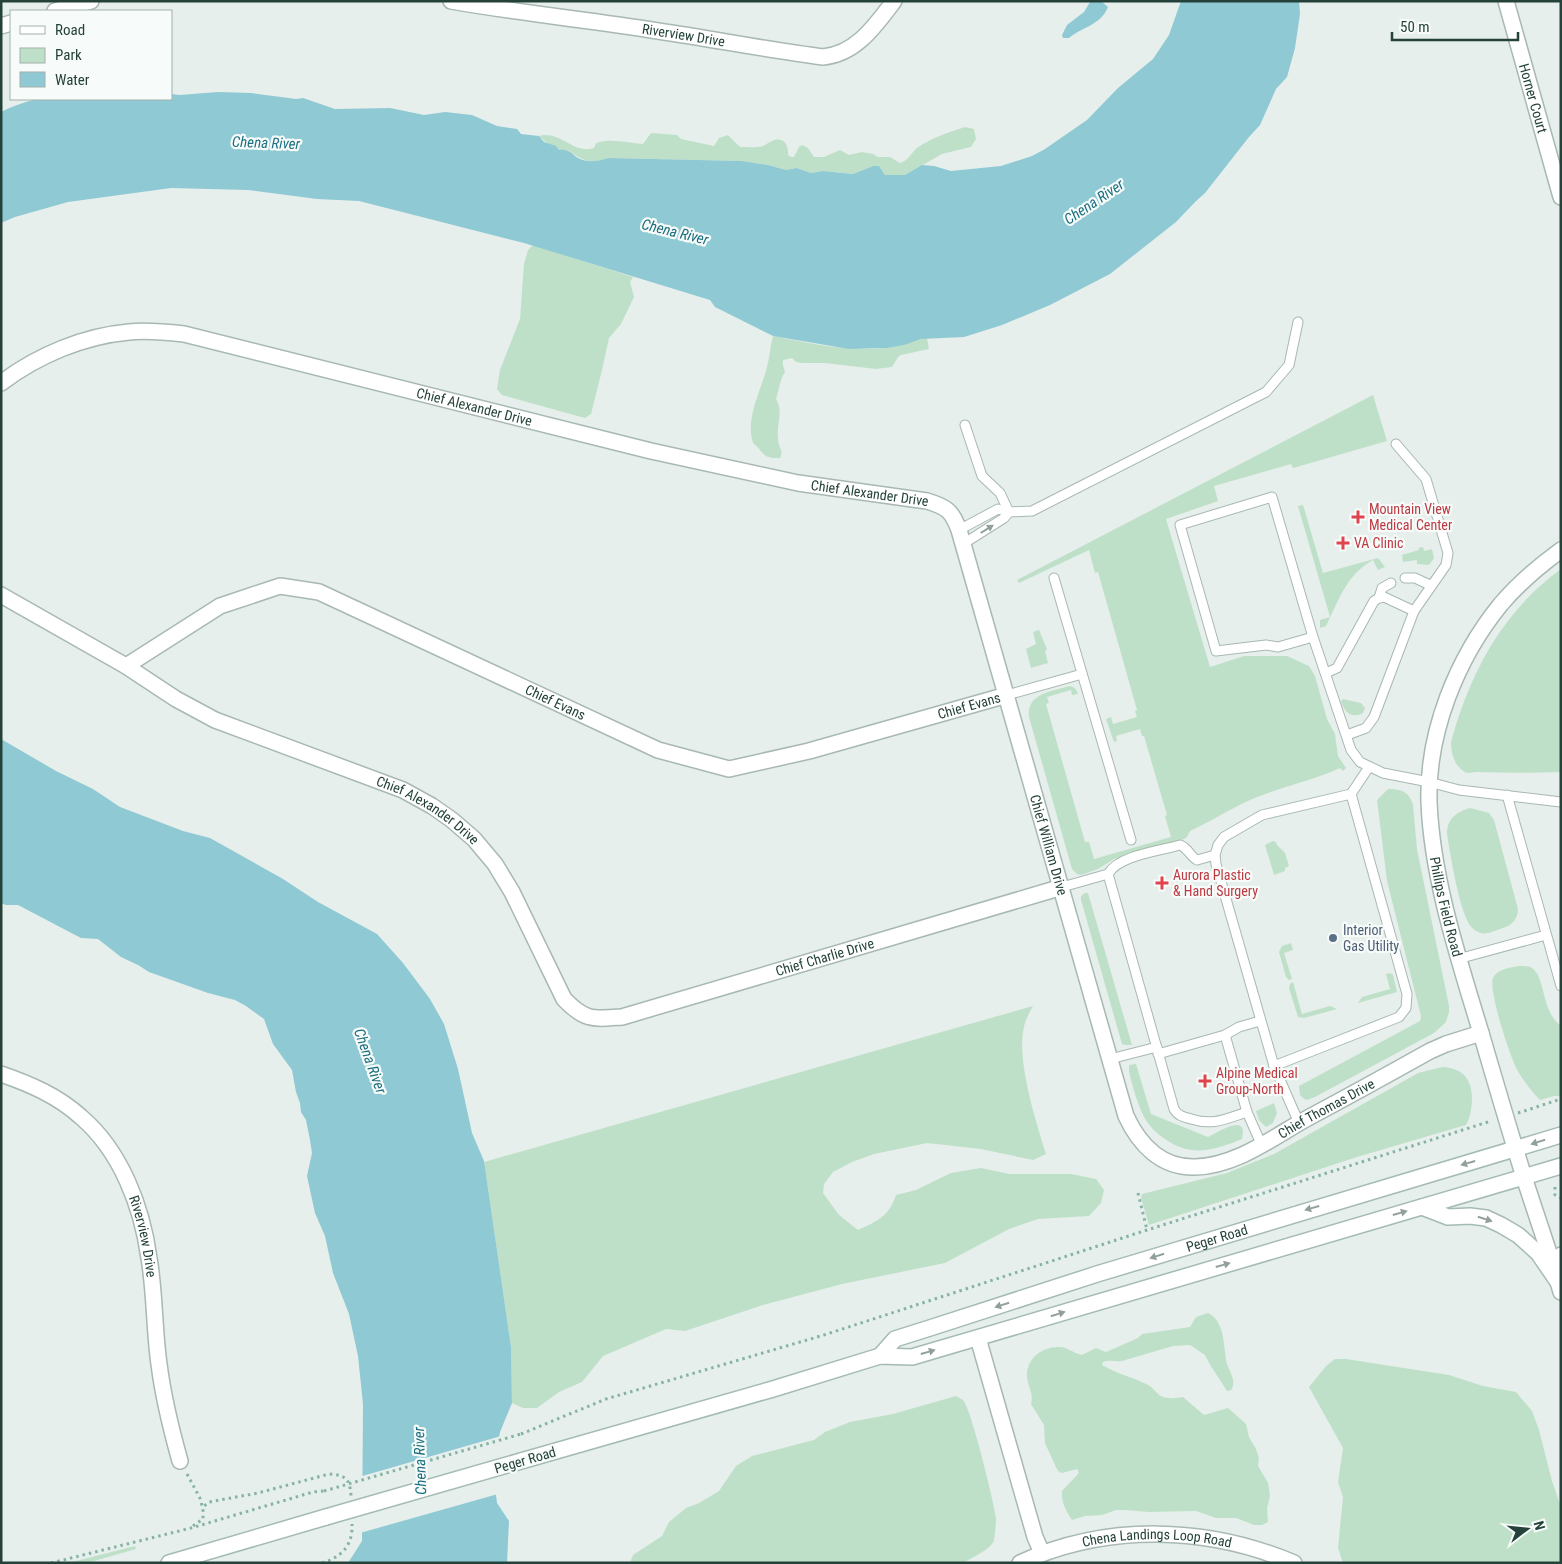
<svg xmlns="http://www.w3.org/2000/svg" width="1562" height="1564" font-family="'Roboto Condensed',sans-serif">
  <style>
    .green { fill: #bfe0c8 }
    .water { fill: #8ec9d4 }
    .pier { fill: #e6efeb }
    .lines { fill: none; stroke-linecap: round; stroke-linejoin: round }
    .service-casing { stroke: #a8b8b2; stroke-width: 11 }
    .minor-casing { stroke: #a8b8b2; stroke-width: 18 }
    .tertiary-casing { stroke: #a8b8b2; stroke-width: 18 }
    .secondary-casing { stroke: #a4bbb3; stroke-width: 18 }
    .path { stroke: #86b3a5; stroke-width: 3; stroke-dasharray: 2.5 4; stroke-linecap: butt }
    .service { stroke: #fff; stroke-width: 9 }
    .minor { stroke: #fff; stroke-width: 15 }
    .tertiary { stroke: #fff; stroke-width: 15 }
    .secondary { stroke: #fff; stroke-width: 15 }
    .secondary-bridge-casing { stroke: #a4bbb3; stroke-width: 18; stroke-linecap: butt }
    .path-bridge { stroke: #86b3a5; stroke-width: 3; stroke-dasharray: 2.5 4; stroke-linecap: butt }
    .secondary-bridge { stroke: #fff; stroke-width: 15 }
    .oneway { fill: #92a09c }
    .health-dot { fill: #e0444e; stroke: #f7fbf9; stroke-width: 2 }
    .service-dot { fill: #5c6f8a; stroke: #f7fbf9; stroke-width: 2 }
    .labels { text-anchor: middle; stroke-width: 4.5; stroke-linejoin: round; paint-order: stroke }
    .street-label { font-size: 14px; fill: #24423a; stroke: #f7fbf9 }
    .health-label { font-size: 14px; fill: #be3a42; stroke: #f7fbf9; text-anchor: start }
    .service-label { font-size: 14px; fill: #4e5e75; stroke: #f7fbf9; text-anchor: start }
    .water-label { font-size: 15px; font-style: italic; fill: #1c6f80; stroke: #f7fbf9 }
  </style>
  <rect width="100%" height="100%" fill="#e6efeb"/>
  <g class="green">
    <path d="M965,127l9,2 2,10 -5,8 -29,7 -37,21h-20l-6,-9h-6l-20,8 -30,-3 -12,2 -13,-5 -12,2 -18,-5 -26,-4 -134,-3c-17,6 -23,4 -37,-6 -4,-3 -8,-1 -12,-2 -6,-2 -16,-10 -20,-14 21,-6 35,19 55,12l2,-5c15,-5 32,0 47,1l8,-11 26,2 4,4 33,7 5,-8 9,-3 12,12c8,0 18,1 25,-2 2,-1 4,-3 7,-4 11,-5 17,3 16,14l3,2h3l5,-10 3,-2 6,3 6,9h10l16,-7 9,5 13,-3 11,2 5,3h12l10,6c8,-2 11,-10 17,-15 14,-10 32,-16 48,-21z"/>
    <polygon points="533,245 633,277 630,282 634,297 621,324 609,338 602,370 591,414 585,418 502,395 497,389 500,370 520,319 524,264 528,250"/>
    <path d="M773,336c37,7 74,16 113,12 14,-1 27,-8 41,-10l2,11 -28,6 -3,2 -6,10 -16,2 -51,-6h-23l-6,-1 -4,-4 -9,2v5l2,7c-5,7 -6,18 -9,27 8,14 0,25 2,40 0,8 6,11 2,19 -18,1 -16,-6 -27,-15 -8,-25 8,-52 14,-76 3,-11 3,-21 6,-31z"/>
    <path d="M1373,395l14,46 -94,27 -2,-4 -77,22 4,15 -52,18 44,148 34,-11h43l22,10 6,10 12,43 8,15 3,22 8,12 -3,3 -3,-3c-30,14 -62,19 -92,33 -20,9 -38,21 -58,30l-3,6 -3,2 -70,20 -16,10 -17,6 -4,-1 -5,-5 -43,-152c-3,-24 24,-26 41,-31l5,2 3,6 -6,1 -1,-5 -24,7 2,6 -3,1 39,138h4l5,17 77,-22 -6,-21 2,-1 -23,-79h-2l-2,-7 -24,7 1,5 -3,1 -8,-23 5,-2 2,7 24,-7 -2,-6 2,-1 -39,-138 -3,1 -6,-23 -70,33 -2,-3z"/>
    <path d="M1303,505l20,68 55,-15 7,9 -7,3 -5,-10c-27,15 -34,40 -47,66l-6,2v-8l10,-3 -32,-111z"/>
    <polygon points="1423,547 1424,551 1432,549 1434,558 1429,565 1417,564 1417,560 1403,562 1402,555 1419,550 1418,548"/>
    <path d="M1561,569v203c-29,1 -57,1 -85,0 -5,0 -7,2 -11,0 -11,-6 -14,-19 -14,-30 19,-69 51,-130 110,-173z"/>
    <polygon points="1039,630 1047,649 1045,651 1048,663 1031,668 1026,649 1036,644 1033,632"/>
    <path d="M1343,699l18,4 4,5 -2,5c-11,6 -19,-1 -22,-12z"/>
    <path d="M1388,789c12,0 21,2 25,16l4,44 32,157v6l-3,10 -12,11 -119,64 -8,3 -3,-1 -4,-4 -1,-9 2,-1 119,-64 1,-5 -34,-135 -10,-81z"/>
    <path d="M1470,808l19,5 5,7 24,89c0,10 -6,16 -15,19 -7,2 -15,7 -22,5 -5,-1 -9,-5 -12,-9 -11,-20 -18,-66 -22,-90 0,-15 9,-22 23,-26z"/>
    <polygon points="1273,841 1276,842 1277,845 1285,853 1289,866 1285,868 1285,871 1274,875 1265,845"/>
    <polygon points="1085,893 1088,893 1132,1045 1125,1045 1122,1044 1081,900 1081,896"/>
    <polygon points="1291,943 1293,950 1284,953 1292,979 1289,980 1286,977 1279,952 1282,946"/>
    <path d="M1520,966c4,0 9,0 12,2 14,10 9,43 29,58v70h-7l-14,4c-8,-8 -15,-17 -21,-27 -8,-12 -31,-83 -26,-95 4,-9 19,-11 27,-12z"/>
    <polygon points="1390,973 1393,975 1397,992 1358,1003 1362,997 1390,989 1386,974"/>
    <polygon points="1293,982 1302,1014 1330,1006 1337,1009 1304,1018 1298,1017 1289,988 1290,984"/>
    <path d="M1033,1006c-3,6 -8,14 -9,21 -8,33 12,95 22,127l-13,6 -52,-11 -54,-6 -53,11 -22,8 -19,10 -9,12 -1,9 16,22 19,15c20,-9 31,-14 38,-35l20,-5 35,-17 30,-5 28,6h62l25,5 8,11 -3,13 -12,13 -51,3 -29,10 -64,34 -103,21 -79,21 -78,26 -19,-2 -63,27 -21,26 -23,10 -22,16h-14l-11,-5 -1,-56 -27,-185z"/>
    <path d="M1136,1064l15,50 57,23c9,-4 41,-26 34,2 -27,11 -51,19 -77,0 -9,-6 -16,-13 -21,-22 -7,-14 -11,-30 -15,-45v-7z"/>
    <path d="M1442,1067c26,1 33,19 29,43 -1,5 -2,10 -5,15l-109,32 -208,68 -8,-27 1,-4 85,-21 47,-19 144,-81z"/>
    <polygon points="1274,1103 1277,1113 1273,1123 1266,1127 1259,1120 1256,1111"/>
    <path d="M1208,1313c18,9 15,34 19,51 3,8 10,18 4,26l-4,1 -18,-28 -4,-8 -15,-10 -17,1 -51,15c-7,1 -13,-2 -19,1l-1,3c15,9 31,12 46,20 6,3 9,10 15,12 7,2 13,1 20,0l21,18 24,-7 18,16 3,13 7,12 3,9 -1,8 10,17 2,13 -3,12 1,14 -6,3h-8l-18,-7h-20l-20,-7 -47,1 -24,-2h-9l-14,5 -17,1 -13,4c-6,-9 -11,-18 -10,-29l17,-18 -2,-4 -15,4 -4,-2 -3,-6 -10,-22 -1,-18 -13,-21c3,-10 -3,-17 -4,-27 -1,-19 16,-31 33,-30 7,0 15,7 22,8l14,-7 10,4 32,-14 4,-4 48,-7 6,-10z"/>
    <polygon points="1335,1359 1346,1359 1449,1375 1483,1386 1516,1392 1532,1411 1539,1430 1552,1481 1561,1507 1561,1563 1343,1563 1338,1548 1343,1497 1338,1482 1343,1448 1309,1387 1326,1366"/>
    <path d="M956,1396c2,1 5,3 7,4 8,8 31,102 33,118 0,6 -1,16 -2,22 -2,9 -23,18 -31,23h-333l3,-8 29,-19 7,-14 17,-14 13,-5 20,-12 17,-25 16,-10 62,-16 11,-8 25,-10 43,-8z"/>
    <polygon points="135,1546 136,1549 87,1563 68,1563"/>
  </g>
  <g class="water">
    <path d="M1101,1l7,6c-7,18 -26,20 -39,31h-6l-1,-3 5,-10 17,-13 6,-10z"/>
    <path d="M1181,1h118l1,13 -5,34 -8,29 -11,12 -16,36 -11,12 -44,56 -10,9 -19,20 -66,52 -60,31 -48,20 -38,12 -43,2 -17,6 -17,3 -38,1 -76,-13 -58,-29 -5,-7 -186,-57 -165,-42 -42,-2 -69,-9 -77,-2 -103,14 -53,15 -14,6v-111c12,-6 23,-10 36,-13h134v-5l9,1 38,-3 33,1 45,6 7,-1 32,11 55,-1 34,7 21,-3 27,3 25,11 20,3 4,5 18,2 5,6 12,4 3,4c11,-2 13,5 21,9 10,4 19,2 28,-1l134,3 26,4 18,5 11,-2 14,5 12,-2 30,3 20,-8h6l6,9h20l17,-10 12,1 17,5 50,-5 31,-10 13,-7 42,-29 31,-32 35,-29 16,-24z"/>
    <polygon points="1,739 56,771 93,789 120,807 183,831 210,838 283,879 318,902 377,934 403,963 430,999 444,1024 458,1069 472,1133 484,1161 511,1347 512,1403 500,1432 493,1471 497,1503 509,1521 507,1563 348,1563 362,1541 363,1404 358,1356 349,1314 333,1273 325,1236 315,1213 307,1176 312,1153 310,1140 306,1120 301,1112 300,1103 296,1092 292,1070 273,1044 264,1019 246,1006 235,1000 208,993 149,972 138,965 121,957 98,939 81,938 18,905 6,905 1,903"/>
  </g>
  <polygon class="pier" points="501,1436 495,1471 498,1494 360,1533 361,1504 359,1477"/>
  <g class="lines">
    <defs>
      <g id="service">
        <polyline points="965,425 982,476 1000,493 1009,512"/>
        <polyline points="1396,444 1426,479 1448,553 1446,565 1414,611"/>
        <polyline points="959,530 998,509 1009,512 1032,511 1266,392 1289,365 1298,322"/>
        <polyline points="963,544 1004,518 1009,512"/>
        <polyline points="1054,578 1131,840"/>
        <polyline points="1405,578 1415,578 1430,585"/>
        <polyline points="1379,598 1382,588 1391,583"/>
        <polyline points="1313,637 1278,647 1266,645 1216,651 1180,525 1272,497 1313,637 1351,750 1360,762 1383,773 1429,782 1459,790 1561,802"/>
        <polyline points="1326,673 1337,668 1374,601 1379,598 1384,597 1414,611 1374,717 1366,728 1347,735"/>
        <polyline points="1007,695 1082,674"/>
        <polyline points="1507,795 1561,986"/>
        <path d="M1108,874c11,-19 52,-23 72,-29 8,3 10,11 17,15l18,-5"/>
        <path d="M1062,887l46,-13 66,235c4,7 10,8 17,10 22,7 34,0 56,-7l15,34"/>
        <polyline points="1458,959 1546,935"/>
        <polyline points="1225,1035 1247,1112"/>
        <polyline points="1158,1054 1225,1035 1239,1027 1260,1021"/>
        <polyline points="1110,1059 1157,1047"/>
        <polyline points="1274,1066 1216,864 1215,855 1218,845 1224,837 1262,815 1351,794"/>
        <polyline points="1299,1123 1274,1066 1399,1017 1406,1008 1407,994 1351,794 1369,767"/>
      </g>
      <g id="minor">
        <path id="s1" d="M451,1c68,12 138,19 207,30 55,8 110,19 165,26 33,-3 52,-31 71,-56"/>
        <path id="s2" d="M1506,1l55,196"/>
        <polyline points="55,11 91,1"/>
        <polyline points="1,26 11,23"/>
        <path id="s3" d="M1,383c37,-28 83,-47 128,-51 18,-2 37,0 55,2l467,117 147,32 129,18c20,6 25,10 32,29l167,586c13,28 35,52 69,51 41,-1 77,-29 111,-48 41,-22 83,-45 124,-68l16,-7 35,-11"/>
        <path id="s4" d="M1,595l125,71 50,33 39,21 188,70 29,16 20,14 22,19 21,25 17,28 52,107c21,22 29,20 58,18l440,-130"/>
        <path id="s5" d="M126,666l94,-60 60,-20 39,6 339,158 71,19 80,-18 198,-56"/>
        <path id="s6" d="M1,1074c29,10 57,22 80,43 40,34 61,90 68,141 6,35 5,71 10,106 4,32 12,65 21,97"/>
        <polyline points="978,1338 1035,1537 1042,1553"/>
        <path id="s7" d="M1020,1563c87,-40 187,-37 274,0"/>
      </g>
      <g id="tertiary">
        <path id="s8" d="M1561,550c-22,16 -42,33 -60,54 -44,54 -74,128 -72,198 3,77 30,158 52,231 14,48 28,96 43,144 12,38 26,76 37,115"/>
      </g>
      <g id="secondary">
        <polyline points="1422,1207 1448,1217 1470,1216 1486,1218 1501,1225 1518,1235 1538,1253 1558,1282"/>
        <polyline points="1558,1282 1561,1255"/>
        <path id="s9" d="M880,1356l15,-17 38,-12 164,-53 464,-139"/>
        <polyline points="521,1461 773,1389 880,1356 912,1357 1561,1166"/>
        <polyline points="169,1563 326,1517"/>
      </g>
    </defs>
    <use href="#service" class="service-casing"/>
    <use href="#minor" class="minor-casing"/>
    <use href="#tertiary" class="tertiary-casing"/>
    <use href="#secondary" class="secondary-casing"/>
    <g class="path">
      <polyline points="1518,1113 1561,1099"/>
      <polyline points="1555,1187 1555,1195 1561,1198"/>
      <polyline points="1138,1193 1147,1230"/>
      <polyline points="521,1434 606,1399 824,1335 1147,1230 1491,1121"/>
      <polyline points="187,1474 201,1500 202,1507"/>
      <path d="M193,1526l10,-7v-12l6,-5 49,-9 71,-19c17,1 21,5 22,22"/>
      <polyline points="51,1563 191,1528 313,1492 324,1491"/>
      <path d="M322,1563c20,-6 31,-18 30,-39"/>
    </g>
    <use href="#service" class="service"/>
    <use href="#minor" class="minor"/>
    <use href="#tertiary" class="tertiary"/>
    <use href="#secondary" class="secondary"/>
    <defs>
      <polyline id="secondary-bridge" points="326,1517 521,1461"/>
    </defs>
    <use href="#secondary-bridge" class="secondary-bridge-casing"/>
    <polyline class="path-bridge" points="324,1491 521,1434"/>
    <use href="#secondary-bridge" class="secondary-bridge"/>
  </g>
  <defs><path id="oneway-solid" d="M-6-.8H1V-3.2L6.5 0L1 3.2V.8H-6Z" transform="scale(1.25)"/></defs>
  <g class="oneway">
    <use href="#oneway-solid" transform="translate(987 529) rotate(-32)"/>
    <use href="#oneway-solid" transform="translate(1538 1142) rotate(163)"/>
    <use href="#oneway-solid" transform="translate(1468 1163) rotate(164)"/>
    <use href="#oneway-solid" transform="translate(1312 1208) rotate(164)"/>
    <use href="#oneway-solid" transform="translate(1400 1213) rotate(-16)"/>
    <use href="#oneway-solid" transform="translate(1485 1219) rotate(17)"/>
    <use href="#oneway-solid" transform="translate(1157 1256) rotate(163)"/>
    <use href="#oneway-solid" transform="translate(1223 1265) rotate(-16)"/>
    <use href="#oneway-solid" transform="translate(1002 1305) rotate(162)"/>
    <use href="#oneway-solid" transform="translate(1058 1314) rotate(-17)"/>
    <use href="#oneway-solid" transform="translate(928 1352) rotate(-16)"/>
  </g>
  <g class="health-dot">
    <path d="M1355.5 509.5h5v5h5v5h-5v5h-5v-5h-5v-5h5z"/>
    <path d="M1340.5 535.5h5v5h5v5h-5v5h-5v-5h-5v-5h5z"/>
    <path d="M1159.5 875.5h5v5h5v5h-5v5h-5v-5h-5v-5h5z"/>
    <path d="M1202.5 1073.5h5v5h5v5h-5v5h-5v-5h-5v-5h5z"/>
  </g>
  <circle class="service-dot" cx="1333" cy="938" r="5"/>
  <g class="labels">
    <g class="street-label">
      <text dy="5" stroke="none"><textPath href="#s1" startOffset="235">Riverview Drive</textPath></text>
      <text dy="5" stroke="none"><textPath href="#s2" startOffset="101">Horner Court</textPath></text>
      <text dy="5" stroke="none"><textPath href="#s3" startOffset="494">Chief Alexander Drive</textPath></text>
      <text dy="5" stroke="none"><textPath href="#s3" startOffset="899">Chief Alexander Drive</textPath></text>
      <text dy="5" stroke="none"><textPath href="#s5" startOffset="475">Chief Evans</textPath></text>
      <text dy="5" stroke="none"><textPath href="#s5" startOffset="910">Chief Evans</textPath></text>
      <text dy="5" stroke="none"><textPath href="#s4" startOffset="480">Chief Alexander Drive</textPath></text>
      <text dy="5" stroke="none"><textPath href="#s3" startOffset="1330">Chief William Drive</textPath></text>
      <text dy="5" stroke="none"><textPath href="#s8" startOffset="402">Phillips Field Road</textPath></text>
      <text dy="5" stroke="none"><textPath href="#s4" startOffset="995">Chief Charlie Drive</textPath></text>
      <text dy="5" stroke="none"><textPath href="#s3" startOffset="1848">Chief Thomas Drive</textPath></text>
      <text dy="5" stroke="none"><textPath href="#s6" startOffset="229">Riverview Drive</textPath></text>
      <text dy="5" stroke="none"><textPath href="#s9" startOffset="360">Peger Road</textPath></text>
      <text transform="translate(525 1460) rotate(-16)" y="5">Peger Road</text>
      <text dy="5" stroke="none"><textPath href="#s7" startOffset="141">Chena Landings Loop Road</textPath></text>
    </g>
    <g class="health-label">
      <text x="1369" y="514">Mountain View<tspan x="1369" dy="16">Medical Center</tspan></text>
      <text x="1354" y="548">VA Clinic</text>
      <text x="1173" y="880">Aurora Plastic<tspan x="1173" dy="16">&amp; Hand Surgery</tspan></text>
      <text x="1216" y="1078">Alpine Medical<tspan x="1216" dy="16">Group-North</tspan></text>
    </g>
    <g class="service-label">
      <text x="1343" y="935">Interior<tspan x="1343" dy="16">Gas Utility</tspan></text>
    </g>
    <g class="water-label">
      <text transform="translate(266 143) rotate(2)" y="5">Chena River</text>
      <text transform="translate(1094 202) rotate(-34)" y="5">Chena River</text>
      <text transform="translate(675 232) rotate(14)" y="5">Chena River</text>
      <text transform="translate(370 1061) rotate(70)" y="5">Chena River</text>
      <text transform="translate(420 1461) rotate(-92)" y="5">Chena River</text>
    </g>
  </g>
  <rect width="1562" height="1564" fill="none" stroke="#24423a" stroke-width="5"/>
  <rect x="10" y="10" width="162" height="90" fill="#f7fbf9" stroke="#a3b1ad"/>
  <rect x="20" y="26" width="25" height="8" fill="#ffffff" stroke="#a3b1ad"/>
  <text x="55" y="35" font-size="15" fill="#24423a">Road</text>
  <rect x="20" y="48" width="25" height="15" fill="#bfe0c8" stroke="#a3b1ad"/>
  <text x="55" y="60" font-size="15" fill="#24423a">Park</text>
  <rect x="20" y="72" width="25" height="15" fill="#8ec9d4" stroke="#a3b1ad"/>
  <text x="55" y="85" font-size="15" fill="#24423a">Water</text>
  <g transform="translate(1527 1529) rotate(74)" stroke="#f7fbf9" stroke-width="4" paint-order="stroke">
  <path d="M0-4L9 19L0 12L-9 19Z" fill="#24423a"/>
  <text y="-8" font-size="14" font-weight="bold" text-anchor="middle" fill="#24423a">N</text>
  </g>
  <path d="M1392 32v8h126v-8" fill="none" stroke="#24423a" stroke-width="2.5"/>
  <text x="1400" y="32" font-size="15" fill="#24423a" stroke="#f7fbf9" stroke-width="4" paint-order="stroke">50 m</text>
</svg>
